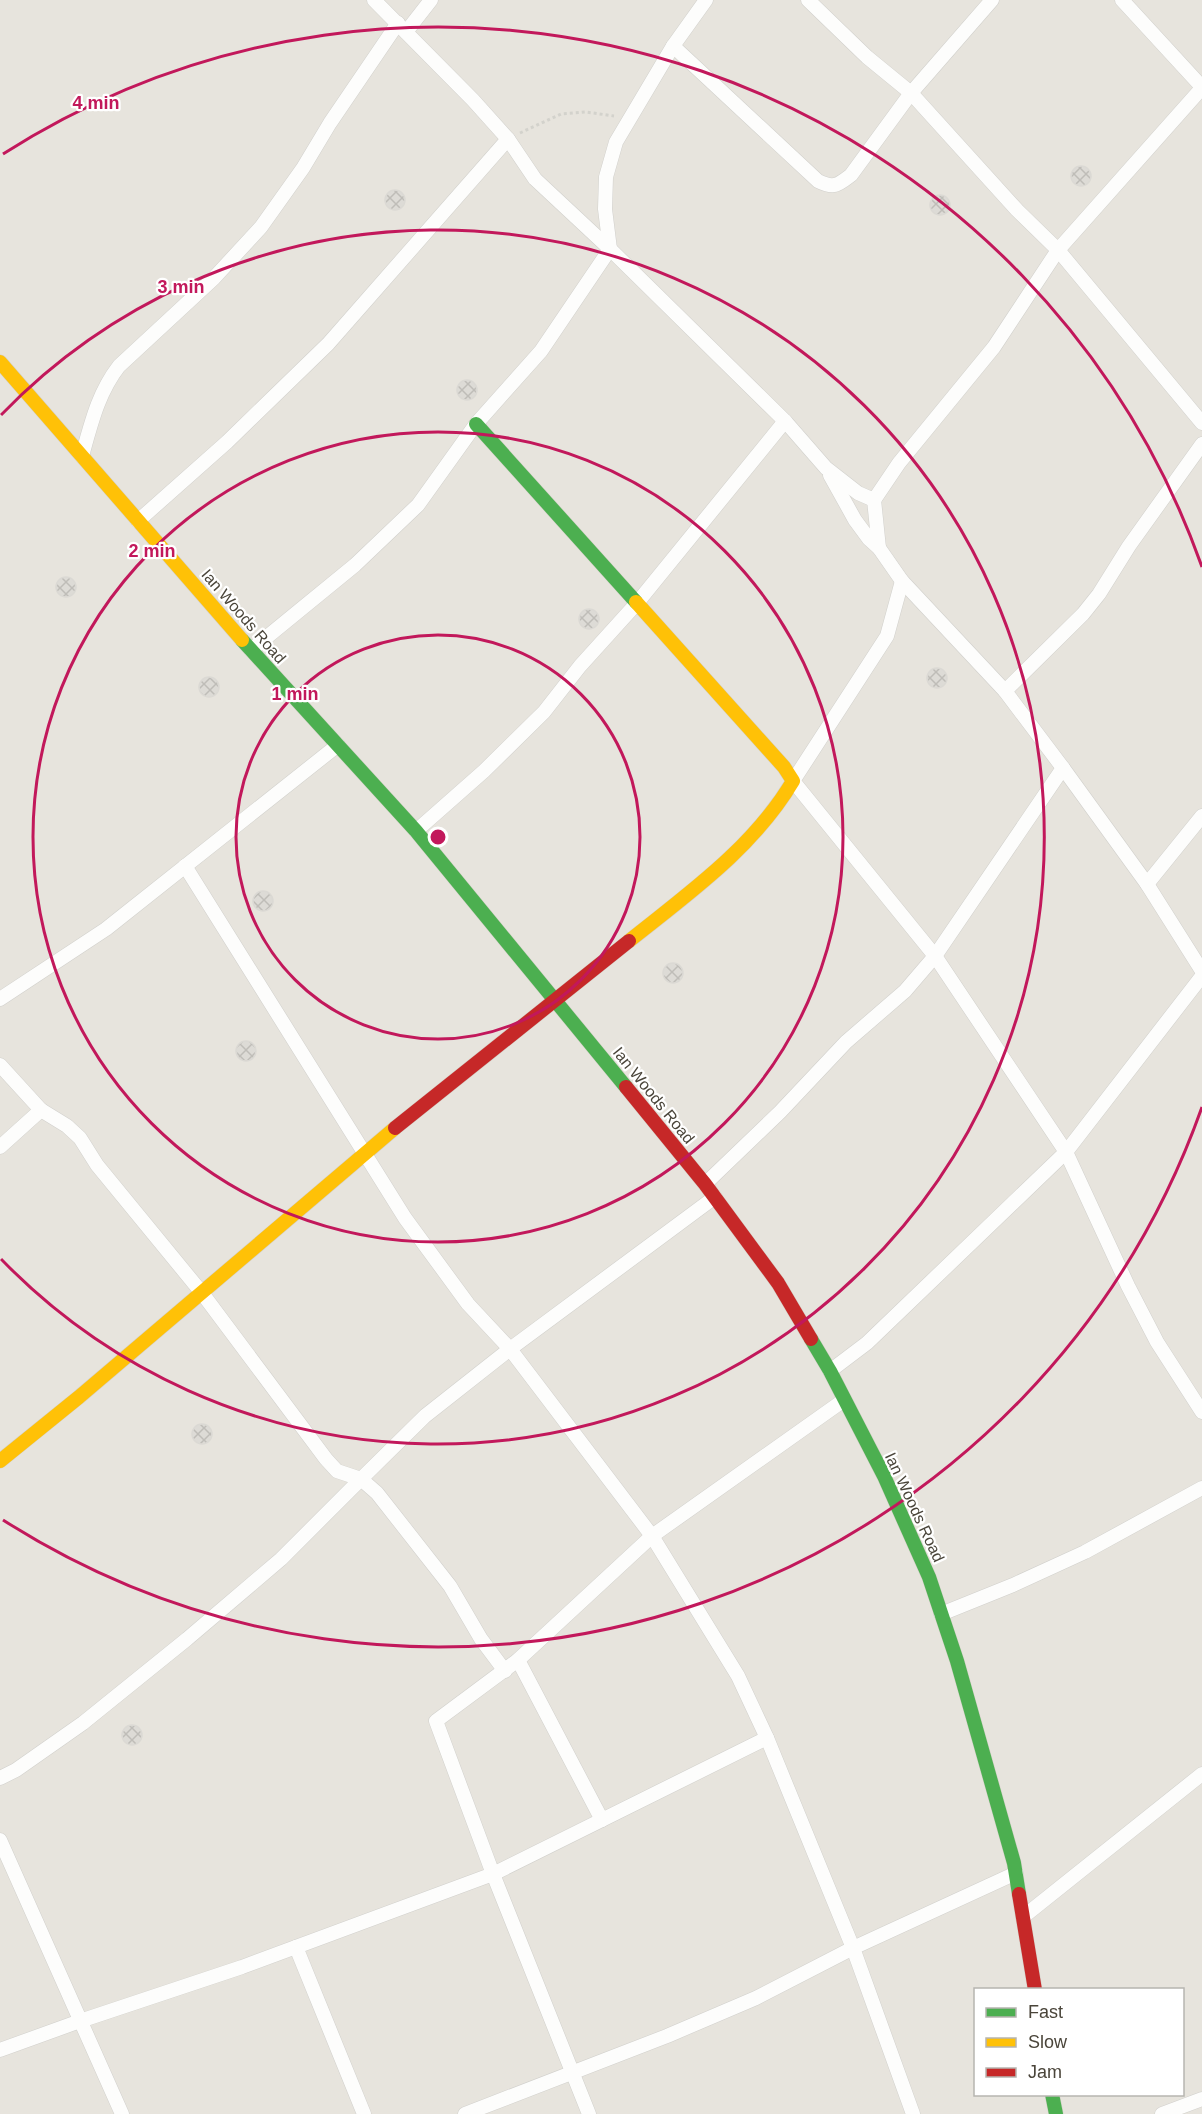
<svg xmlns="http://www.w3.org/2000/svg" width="1202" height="2114" font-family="Helvetica,sans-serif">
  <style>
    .residential { fill: #e7e4dd; fill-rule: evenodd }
    .building { fill: url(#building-cross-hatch); stroke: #dbd9d4; stroke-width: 1.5 }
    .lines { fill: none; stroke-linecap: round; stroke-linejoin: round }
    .street-casing { stroke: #d1d0cc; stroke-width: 15 }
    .fast-casing { stroke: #d2cfc6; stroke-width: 15 }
    .slow-casing { stroke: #d2cfc6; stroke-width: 15 }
    .jam-casing { stroke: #d2cfc6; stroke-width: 15 }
    .path { stroke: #d3d2cc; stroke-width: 3; stroke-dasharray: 3 3; stroke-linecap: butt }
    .street { stroke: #fdfdfc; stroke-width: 14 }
    .fast { stroke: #4caf50; stroke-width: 14 }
    .slow { stroke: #ffc107; stroke-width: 14 }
    .jam { stroke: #c62828; stroke-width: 14 }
    .ring { fill: none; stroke: #c2185b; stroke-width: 3 }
    .labels { text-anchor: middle; stroke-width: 4.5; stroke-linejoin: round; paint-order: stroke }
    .street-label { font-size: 16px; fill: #4a453a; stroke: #fff }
    .centre { fill: #c2185b; stroke: #fff; stroke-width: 3 }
    .ring-label { font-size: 18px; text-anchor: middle; font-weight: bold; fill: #c2185b; stroke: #fff; stroke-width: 4.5; stroke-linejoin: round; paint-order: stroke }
  </style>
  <defs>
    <pattern id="building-cross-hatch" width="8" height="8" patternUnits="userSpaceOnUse" patternTransform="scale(1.5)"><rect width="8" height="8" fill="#dddbd6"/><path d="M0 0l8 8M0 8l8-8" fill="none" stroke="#bfbdb8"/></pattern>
  </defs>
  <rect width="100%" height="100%" fill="#f3f2ee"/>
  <path class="residential" d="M0,0h1202v2114h-1202zM976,1990h206v104h-206z"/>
  <g class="building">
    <circle cx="1081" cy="176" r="10"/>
    <circle cx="395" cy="200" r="10"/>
    <circle cx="940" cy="205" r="10"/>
    <circle cx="467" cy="390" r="10"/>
    <circle cx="66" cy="587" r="10"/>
    <circle cx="589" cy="619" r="10"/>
    <circle cx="937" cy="678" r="10"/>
    <circle cx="209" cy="687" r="10"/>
    <circle cx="263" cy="901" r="10"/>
    <circle cx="673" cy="973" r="10"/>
    <circle cx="246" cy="1051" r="10"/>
    <circle cx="202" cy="1434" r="10"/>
    <circle cx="132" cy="1735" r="10"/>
  </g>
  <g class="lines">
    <defs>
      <g id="street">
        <polyline points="374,0 473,100 508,139 535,179 610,249 785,421 826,468 858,493 874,500 899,463 994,347 1058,250 1202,88"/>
        <polyline points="808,0 867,57 911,93 1017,210 1058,250 1202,423"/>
        <polyline points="1122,0 1202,87"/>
        <polyline points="406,32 431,0"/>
        <path d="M673,46l145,135c16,8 20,4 33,-6l60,-82 81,-93"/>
        <path d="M82,456c9,-32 16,-63 37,-90l95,-88 47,-51 42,-59 27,-45 68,-100"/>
        <polyline points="830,475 855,520 869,539 879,548 902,581 1005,691"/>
        <polyline points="874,500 879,548"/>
        <polyline points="138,521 227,442 328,344 508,139"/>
        <polyline points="902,581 887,636 793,781 935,956 1066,1152 1128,1286 1157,1342 1202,1412"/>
        <polyline points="251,650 355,565 418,505 476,424 541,351 610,249 605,209 606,177 616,142 673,46 706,0"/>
        <polyline points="1063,768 1147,884 1202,971"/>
        <polyline points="416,831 484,771 544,712 580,666 637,603 785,421"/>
        <polyline points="185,866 405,1218 468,1304 510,1349 652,1536 738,1676 767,1738 853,1948 913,2114"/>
        <polyline points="1147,884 1202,816"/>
        <polyline points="0,999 106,929 338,745"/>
        <polyline points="0,1065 41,1110 0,1147"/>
        <polyline points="41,1110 67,1126 80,1138 97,1165 202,1293 326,1459 337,1471 361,1479 425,1416 510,1349 715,1197"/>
        <polyline points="705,1184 780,1112 846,1042 905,991 935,956 1063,768 1005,691 1083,614 1099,594 1129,546 1202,444"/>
        <polyline points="830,1371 867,1343 1066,1152 1202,976"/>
        <polyline points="941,1614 1013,1585 1085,1552 1202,1488"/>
        <polyline points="518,1660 602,1820"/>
        <polyline points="0,1778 16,1770 83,1723 187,1639 281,1559 361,1479 377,1493 450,1586 481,1639 505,1671"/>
        <polyline points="0,1840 122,2114"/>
        <polyline points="1023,1917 1202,1774"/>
        <polyline points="296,1947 364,2114"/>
        <polyline points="0,2050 80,2021 242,1967 493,1874 436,1721 518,1660 652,1536 844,1400"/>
        <polyline points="465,2114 667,2036 756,1998 853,1948 1016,1873"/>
        <polyline points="589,2114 493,1874 767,1738"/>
        <polyline points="1162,2114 1202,2099"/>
      </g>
      <g id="fast">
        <polyline points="476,424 636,602"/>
        <polyline points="242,640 416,831 626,1087"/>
        <polyline points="811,1339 830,1371 884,1476 929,1577 957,1661 1014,1863 1019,1894"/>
        <polyline points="1052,2094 1056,2114"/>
      </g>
      <g id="slow">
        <polyline points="0,362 242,640"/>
        <path d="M629,941c60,-48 124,-93 164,-160l-9,-14 -148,-165"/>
        <polyline points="0,1461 79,1397 395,1128"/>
      </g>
      <g id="jam">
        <polyline points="626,1087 705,1184 778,1283 811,1339"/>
        <polyline points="395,1128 629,941"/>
        <polyline points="1019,1894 1035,1990"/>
      </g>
    </defs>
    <use href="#street" class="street-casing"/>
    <use href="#fast" class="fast-casing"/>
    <use href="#slow" class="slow-casing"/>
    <use href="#jam" class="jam-casing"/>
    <polyline class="path" points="520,133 561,114 586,112 614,116"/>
    <use href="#street" class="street"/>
    <use href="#fast" class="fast"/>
    <use href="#slow" class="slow"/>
    <use href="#jam" class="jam"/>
  </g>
  <g class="ring">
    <circle cx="438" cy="837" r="202"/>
    <circle cx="438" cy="837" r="405"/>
    <path d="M1 415A607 607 0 1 1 1 1259"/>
    <path d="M1202 1107A810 810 0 0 1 3 1520M3 154A810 810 0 0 1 1202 567"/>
  </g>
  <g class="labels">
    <g class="street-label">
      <text transform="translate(244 616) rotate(49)" y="6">Ian Woods Road</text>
      <text transform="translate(654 1095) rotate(51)" y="6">Ian Woods Road</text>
      <text transform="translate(915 1507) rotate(65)" y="6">Ian Woods Road</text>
    </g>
  </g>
  <circle cx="438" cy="837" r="9" class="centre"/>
  <g class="ring-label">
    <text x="96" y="109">4 min</text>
    <text x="181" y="293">3 min</text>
    <text x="152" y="557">2 min</text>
    <text x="295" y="700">1 min</text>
  </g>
  <rect x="974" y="1988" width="210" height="108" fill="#ffffff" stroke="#b7b5b0" stroke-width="1.5"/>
  <rect x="986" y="2008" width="30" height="9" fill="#4caf50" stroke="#b7b5b0" stroke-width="1.5"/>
  <text x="1028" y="2018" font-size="18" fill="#4a453a">Fast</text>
  <rect x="986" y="2038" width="30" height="9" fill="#ffc107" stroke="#b7b5b0" stroke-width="1.5"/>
  <text x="1028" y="2048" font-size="18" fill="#4a453a">Slow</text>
  <rect x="986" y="2068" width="30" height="9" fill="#c62828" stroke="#b7b5b0" stroke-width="1.5"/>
  <text x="1028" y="2078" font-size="18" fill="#4a453a">Jam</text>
</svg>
